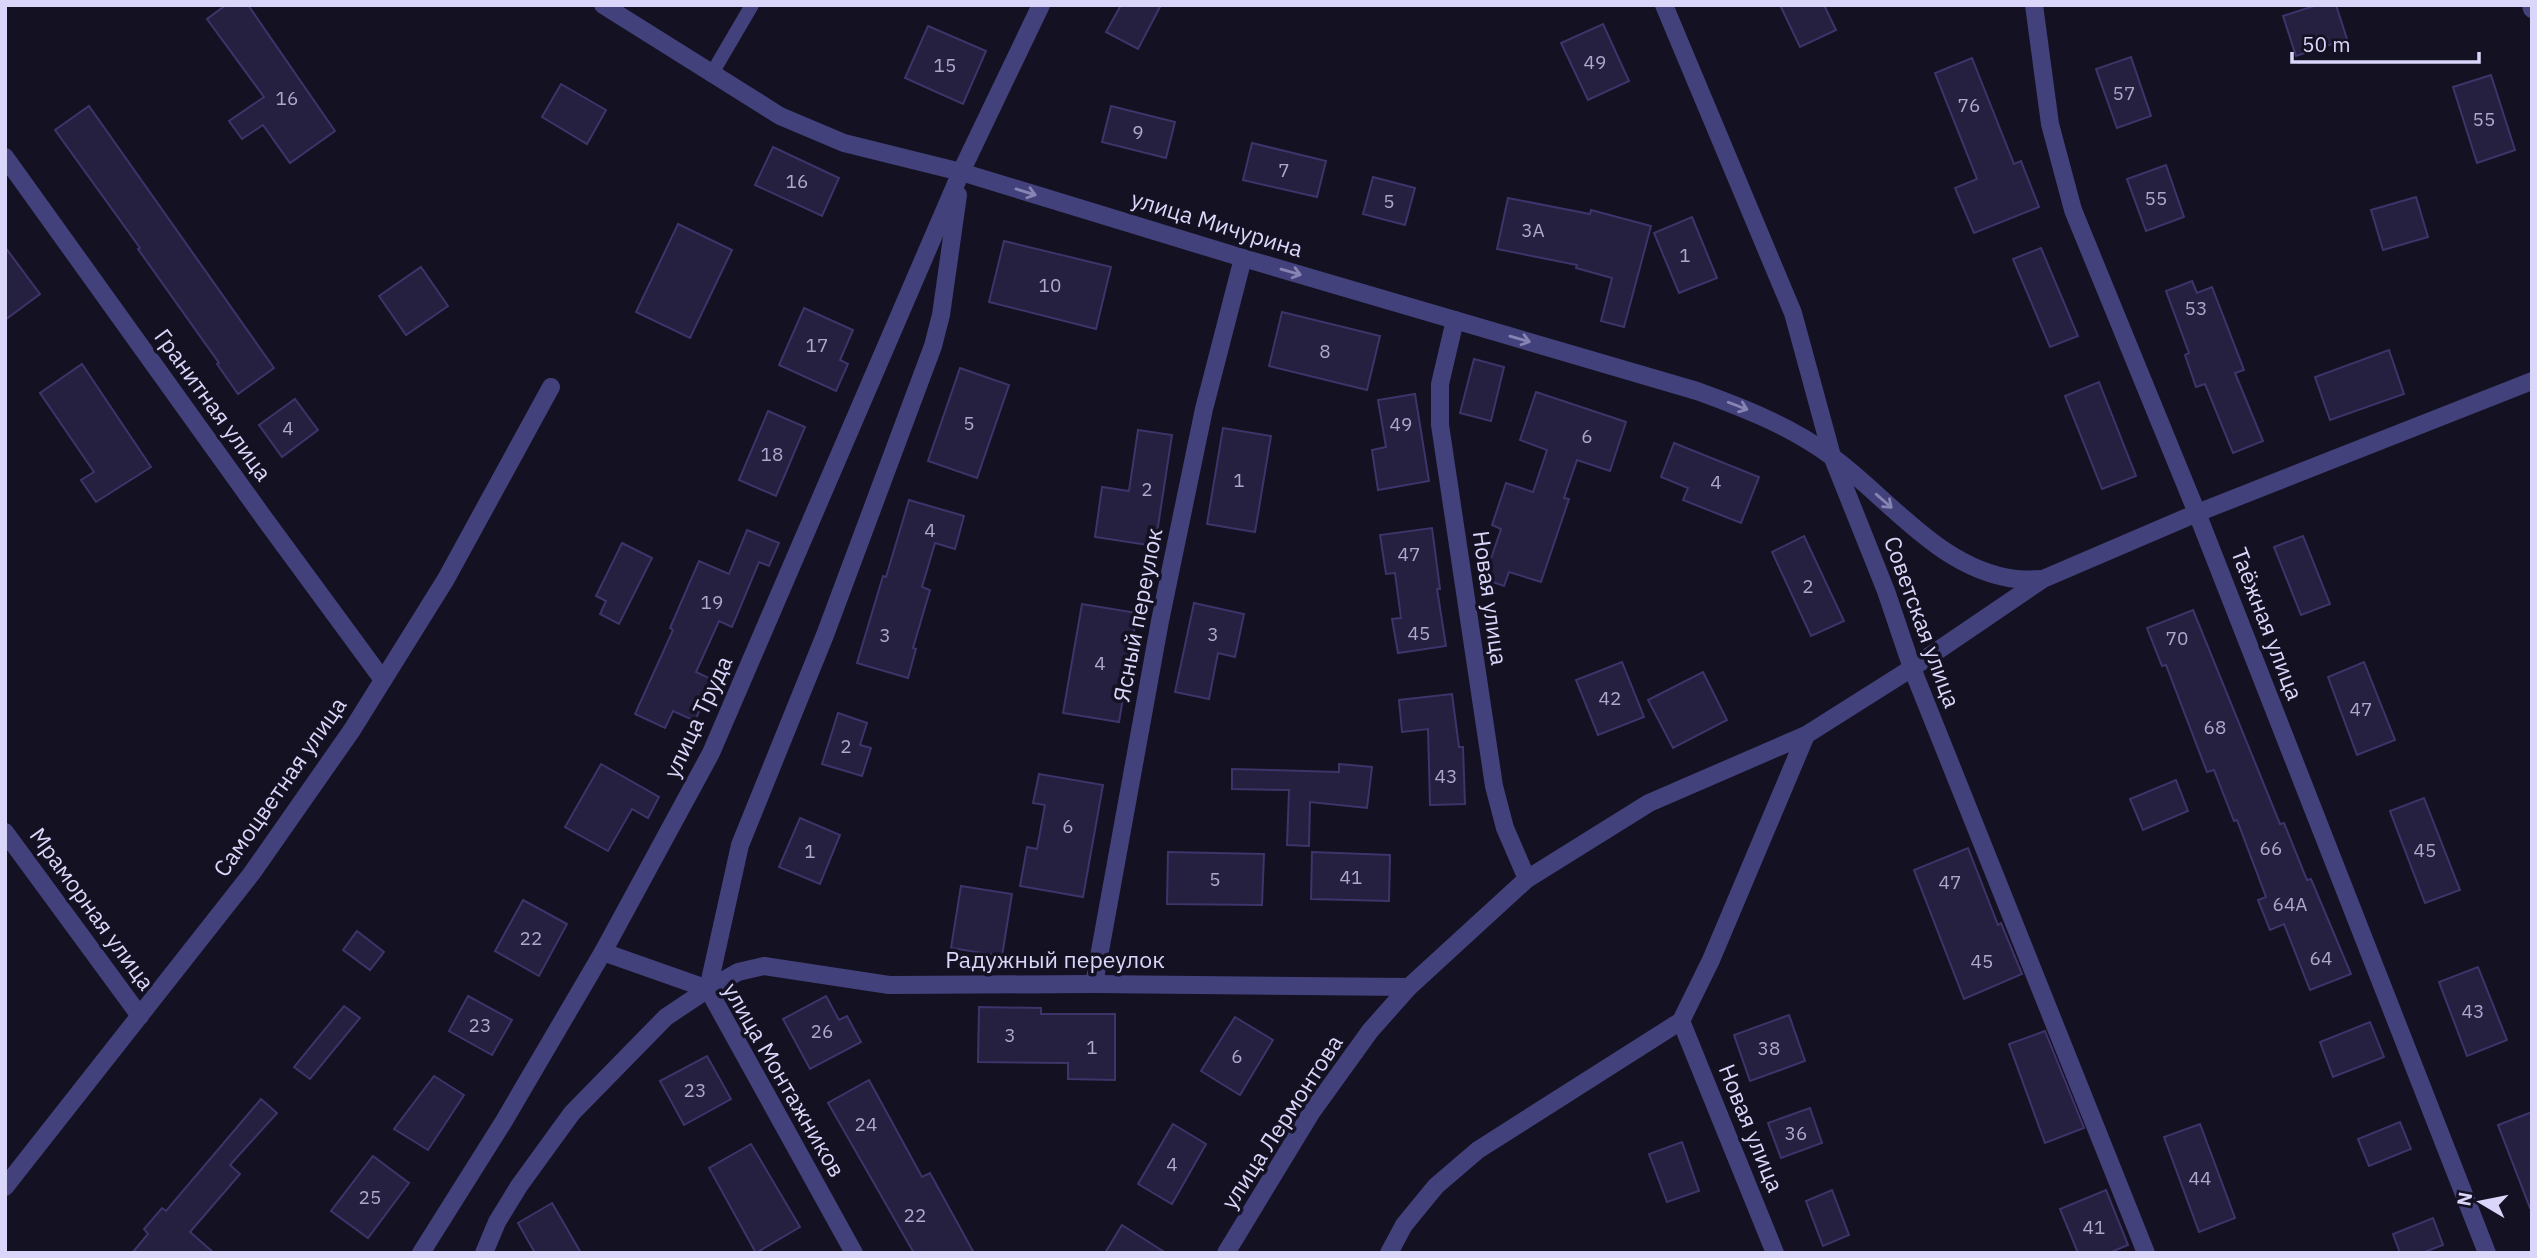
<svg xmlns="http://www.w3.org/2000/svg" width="2537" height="1258" font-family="'IBM Plex Sans',sans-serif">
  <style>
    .building { fill: #251f40; stroke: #3e346a; stroke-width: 2 }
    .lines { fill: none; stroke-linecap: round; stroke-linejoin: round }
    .lane { stroke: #43417b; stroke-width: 14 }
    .street { stroke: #43417b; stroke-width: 18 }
    .oneway { stroke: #8784b4 }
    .labels { text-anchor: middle; stroke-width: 7; stroke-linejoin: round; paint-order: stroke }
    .number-label { font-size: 19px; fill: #ada8cc }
    .street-label { font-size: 23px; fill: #dad6fa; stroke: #131122 }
  </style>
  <rect width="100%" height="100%" fill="#131122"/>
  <g class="building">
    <polygon points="226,5 248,5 335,131 290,163 263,125 242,139 229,121 264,97 207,19"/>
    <polygon points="1121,5 1161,5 1138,49 1106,32"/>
    <polygon points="1780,5 1824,5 1836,30 1800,47"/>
    <polygon points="2317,5 2336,5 2347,39 2296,56 2283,16"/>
    <polygon points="1603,24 1629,81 1588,100 1561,43"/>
    <polygon points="928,26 986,51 963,104 905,78"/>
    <polygon points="2131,57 2151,116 2117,128 2096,69"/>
    <polygon points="1972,58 2014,164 2021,161 2039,207 1974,233 1955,188 1977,179 1935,73"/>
    <polygon points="2491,75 2515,150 2477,163 2453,87"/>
    <polygon points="561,84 606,110 587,144 542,117"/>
    <polygon points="89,106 274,368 238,394 217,364 219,363 138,249 140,248 55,130"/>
    <polygon points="1111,106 1175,122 1166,158 1102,142"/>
    <polygon points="1252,143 1326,161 1317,197 1243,180"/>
    <polygon points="773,147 839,178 822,216 755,185"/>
    <polygon points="2166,165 2184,217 2146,231 2127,179"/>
    <polygon points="1373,177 1415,188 1405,225 1363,214"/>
    <polygon points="2416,197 2428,237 2383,250 2371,210"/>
    <polygon points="1508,198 1590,214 1591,210 1651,226 1624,327 1601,321 1612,278 1576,268 1577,265 1497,249"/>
    <polygon points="1692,217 1717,278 1679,293 1654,233"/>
    <polygon points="678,224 732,250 690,338 636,312"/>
    <polygon points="1004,241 1111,267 1096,329 989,302"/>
    <polygon points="5,247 40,294 5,320"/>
    <polygon points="2041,248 2078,336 2050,347 2013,259"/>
    <polygon points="421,267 448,306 406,335 379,296"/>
    <polygon points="2192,281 2197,293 2212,287 2244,370 2235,373 2263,441 2233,453 2205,384 2196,387 2185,355 2189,353 2166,291"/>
    <polygon points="804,308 853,330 840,360 848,364 836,391 779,365"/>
    <polygon points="1282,312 1380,336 1367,390 1269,366"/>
    <polygon points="2389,350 2404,394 2330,420 2315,377"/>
    <polygon points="1474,359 1504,367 1491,421 1460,413"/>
    <polygon points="82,364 151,467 96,502 81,480 94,472 40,393"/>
    <polygon points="960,368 1009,385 977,478 928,461"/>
    <polygon points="2099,382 2136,476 2102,489 2065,396"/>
    <polygon points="1536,392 1626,422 1610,471 1577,460 1564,498 1569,499 1541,582 1509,572 1504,586 1484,579 1501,529 1492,525 1506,483 1533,492 1547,450 1520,440"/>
    <polygon points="1415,394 1429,481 1378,490 1372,450 1386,447 1378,400"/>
    <polygon points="295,399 318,430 282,457 259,425"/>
    <polygon points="768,411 805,427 776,496 739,480"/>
    <polygon points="1223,428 1271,436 1255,532 1207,524"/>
    <polygon points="1138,430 1172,435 1155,546 1095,537 1102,487 1129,491"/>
    <polygon points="1674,443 1759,477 1741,523 1683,500 1688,488 1661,477"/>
    <polygon points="909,500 964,516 955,549 935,543 922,587 930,590 913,648 916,649 908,678 857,663 883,576 886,577"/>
    <polygon points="1432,528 1440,589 1437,589 1446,646 1398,653 1392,619 1401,618 1395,573 1386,574 1380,535"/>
    <polygon points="747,530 779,543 769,566 759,562 732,627 719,621 696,672 713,680 695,721 673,711 665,728 635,714 673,630 670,628 699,561 729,574"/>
    <polygon points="1804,536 1844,621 1811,636 1772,552"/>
    <polygon points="2303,536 2330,604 2301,615 2274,547"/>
    <polygon points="622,543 652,558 619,624 600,614 606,601 596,596"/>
    <polygon points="1194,603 1244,614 1235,657 1218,653 1209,699 1175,692"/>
    <polygon points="1082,604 1137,613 1119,722 1063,713"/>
    <polygon points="2193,610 2280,824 2284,823 2307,880 2311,879 2351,974 2310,990 2284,924 2270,930 2258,900 2266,897 2237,820 2234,821 2214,770 2207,772 2166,665 2162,666 2147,628"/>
    <polygon points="1622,662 1644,717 1598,735 1576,680"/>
    <polygon points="2364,662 2395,740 2357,755 2328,677"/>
    <polygon points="1703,672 1727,720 1673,748 1648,700"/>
    <polygon points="1452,694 1459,747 1463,747 1465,804 1430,805 1428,729 1402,732 1399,700"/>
    <polygon points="838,713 867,723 860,745 871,748 862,776 822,764"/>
    <polygon points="601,764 659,797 648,818 632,809 608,851 565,827"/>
    <polygon points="1339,764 1372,767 1367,808 1310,802 1309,846 1287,845 1289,790 1232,789 1232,769 1339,772"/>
    <polygon points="1039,774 1103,785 1083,897 1020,886 1027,847 1037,849 1045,805 1033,803"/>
    <polygon points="2176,780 2188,811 2143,830 2130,799"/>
    <polygon points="2424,798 2460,890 2425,903 2390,811"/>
    <polygon points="800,818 840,835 820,884 779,867"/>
    <polygon points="1968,848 1998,925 2001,923 2022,974 1964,999 1914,870"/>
    <polygon points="1168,852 1264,854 1262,905 1167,904"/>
    <polygon points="1312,852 1390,855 1389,901 1311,899"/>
    <polygon points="961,886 1012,894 1002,956 951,948"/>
    <polygon points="523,900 567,924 539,976 495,951"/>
    <polygon points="357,931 384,952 370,970 343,950"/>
    <polygon points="2478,967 2507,1040 2467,1056 2439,982"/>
    <polygon points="468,996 512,1020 492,1055 449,1031"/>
    <polygon points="826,996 839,1020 847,1016 861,1042 810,1069 783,1019"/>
    <polygon points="344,1006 360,1018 310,1079 294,1067"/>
    <polygon points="979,1007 1041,1008 1041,1014 1115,1014 1115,1080 1068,1079 1068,1063 978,1062"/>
    <polygon points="1789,1015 1805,1061 1750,1081 1734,1035"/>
    <polygon points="1235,1017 1273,1040 1240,1095 1201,1071"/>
    <polygon points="2370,1022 2384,1057 2333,1077 2320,1042"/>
    <polygon points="2045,1031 2084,1128 2045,1143 2009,1044"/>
    <polygon points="707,1056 731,1099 684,1125 660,1081"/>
    <polygon points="434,1076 464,1095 428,1150 394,1129"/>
    <polygon points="869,1080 922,1177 930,1173 974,1253 914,1253 828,1103"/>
    <polygon points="261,1099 277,1113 230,1165 240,1174 190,1232 214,1253 132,1253 148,1234 144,1229 162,1208 166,1211"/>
    <polygon points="1810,1108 1822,1143 1781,1158 1768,1123"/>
    <polygon points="2532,1112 2532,1208 2530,1208 2498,1125"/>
    <polygon points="2400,1122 2411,1149 2369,1166 2358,1139"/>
    <polygon points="1173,1124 1206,1144 1172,1204 1138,1184"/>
    <polygon points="2200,1124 2235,1218 2199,1232 2164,1137"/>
    <polygon points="1682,1142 1699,1191 1667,1202 1649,1154"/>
    <polygon points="751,1144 800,1227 756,1253 709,1168"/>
    <polygon points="373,1156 409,1183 368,1238 331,1211"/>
    <polygon points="1832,1190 1849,1235 1823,1246 1806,1201"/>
    <polygon points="2106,1190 2128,1245 2109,1253 2078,1253 2060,1209"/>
    <polygon points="552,1203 581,1253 535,1253 518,1223"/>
    <polygon points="2433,1218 2443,1245 2422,1253 2400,1253 2393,1234"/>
    <polygon points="1122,1225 1166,1253 1105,1253"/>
  </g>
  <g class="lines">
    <polyline class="lane" points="711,75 752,5"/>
    <g class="street">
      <path d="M603,5l177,111 64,27 117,29 282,86 454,133c47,17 93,35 134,65 58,42 109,114 185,123 9,1 18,0 27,0"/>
      <polyline points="1664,5 1793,313 1832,456 1886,591 1912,668 2146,1253"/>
      <polyline points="2034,5 2050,124 2073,210 2197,513 2487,1253"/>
      <polyline points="2531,5 2532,9"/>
      <polyline points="5,157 264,518 383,680"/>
      <polyline points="1455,320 1440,384 1440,425 1494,786 1505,828 1527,879"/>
      <polyline points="5,832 140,1016"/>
      <polyline points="603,952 708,989 854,1253"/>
      <polyline points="1094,984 1160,621 1204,409 1243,258"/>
      <polyline points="708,989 738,972 764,966 889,985 1094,984 1409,987"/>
      <polyline points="1681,1021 1775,1253"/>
      <polyline points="5,1187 252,873 352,730 446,579 551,387"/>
      <polyline points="421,1253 504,1121 603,952 711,753 961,172 1041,5"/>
      <polyline points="484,1253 497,1222 519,1186 572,1113 666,1017 708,989 740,845 825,635 933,346 941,315 958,195"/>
      <polyline points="1226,1253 1311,1113 1370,1031 1409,987 1527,879 1649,803 1806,735"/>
      <polyline points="1389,1253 1404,1225 1436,1186 1478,1150 1681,1021 1711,960 1806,735 1912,668 2043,579 2197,513 2532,381"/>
    </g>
  </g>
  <defs><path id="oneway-shaft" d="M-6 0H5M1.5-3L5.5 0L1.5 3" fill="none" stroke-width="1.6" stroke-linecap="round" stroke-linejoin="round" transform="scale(1.75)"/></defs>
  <g class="oneway">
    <use href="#oneway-shaft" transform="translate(1026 192) rotate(17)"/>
    <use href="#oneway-shaft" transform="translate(1291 272) rotate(16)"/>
    <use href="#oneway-shaft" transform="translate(1520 339) rotate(16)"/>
    <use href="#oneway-shaft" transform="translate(1738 406) rotate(21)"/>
    <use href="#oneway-shaft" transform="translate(1884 501) rotate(41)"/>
  </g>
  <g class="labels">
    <g class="number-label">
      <text x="1595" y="69">49</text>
      <text x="945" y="72">15</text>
      <text x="2124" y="100">57</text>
      <text x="287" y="105">16</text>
      <text x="1969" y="112">76</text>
      <text x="2484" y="126">55</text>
      <text x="1138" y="139">9</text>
      <text x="1284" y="177">7</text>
      <text x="797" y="188">16</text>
      <text x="2156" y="205">55</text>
      <text x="1389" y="208">5</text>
      <text x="1533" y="237">3А</text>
      <text x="1685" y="262">1</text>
      <text x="1050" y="292">10</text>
      <text x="2196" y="315">53</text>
      <text x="817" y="352">17</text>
      <text x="1325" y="358">8</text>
      <text x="969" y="430">5</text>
      <text x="1401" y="431">49</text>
      <text x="288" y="435">4</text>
      <text x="1587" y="443">6</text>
      <text x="772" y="461">18</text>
      <text x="1239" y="487">1</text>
      <text x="1716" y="489">4</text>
      <text x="1147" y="496">2</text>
      <text x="930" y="537">4</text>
      <text x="1409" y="561">47</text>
      <text x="1808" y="593">2</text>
      <text x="712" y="609">19</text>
      <text x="1419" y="640">45</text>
      <text x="1213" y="641">3</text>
      <text x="885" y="642">3</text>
      <text x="2177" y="645">70</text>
      <text x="1100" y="670">4</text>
      <text x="1610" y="705">42</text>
      <text x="2361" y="716">47</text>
      <text x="2215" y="734">68</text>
      <text x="846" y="753">2</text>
      <text x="1446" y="783">43</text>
      <text x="1068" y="833">6</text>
      <text x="2271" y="855">66</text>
      <text x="2425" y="857">45</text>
      <text x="810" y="858">1</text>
      <text x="1351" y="884">41</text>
      <text x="1215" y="886">5</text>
      <text x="1950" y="889">47</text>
      <text x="2290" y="911">64А</text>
      <text x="531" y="945">22</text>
      <text x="2321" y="965">64</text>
      <text x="1982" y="968">45</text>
      <text x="2473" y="1018">43</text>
      <text x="480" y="1032">23</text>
      <text x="822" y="1038">26</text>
      <text x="1010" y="1042">3</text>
      <text x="1092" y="1054">1</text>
      <text x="1769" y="1055">38</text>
      <text x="1237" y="1063">6</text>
      <text x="695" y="1097">23</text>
      <text x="866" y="1131">24</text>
      <text x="1796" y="1140">36</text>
      <text x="1172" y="1171">4</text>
      <text x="2200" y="1185">44</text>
      <text x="370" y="1204">25</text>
      <text x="915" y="1222">22</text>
      <text x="2094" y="1234">41</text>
    </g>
    <g class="street-label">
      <text transform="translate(1217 224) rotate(17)" y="8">улица Мичурина</text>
      <text transform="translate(213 405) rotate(54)" y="8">Гранитная улица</text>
      <text transform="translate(1490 598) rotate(82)" y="8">Новая улица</text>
      <text transform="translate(1138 615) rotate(-79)" y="8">Ясный переулок</text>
      <text transform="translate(1922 622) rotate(70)" y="8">Советская улица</text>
      <text transform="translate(2267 624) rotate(69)" y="8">Таёжная улица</text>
      <text transform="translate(698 717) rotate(-65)" y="8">улица Труда</text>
      <text transform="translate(280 787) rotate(-55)" y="8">Самоцветная улица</text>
      <text transform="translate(92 909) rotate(54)" y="8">Мраморная улица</text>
      <text x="1055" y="968">Радужный переулок</text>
      <text transform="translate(784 1080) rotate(60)" y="8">улица Монтажников</text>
      <text transform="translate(1282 1122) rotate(-57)" y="8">улица Лермонтова</text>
      <text transform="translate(1751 1128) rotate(68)" y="8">Новая улица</text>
    </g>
  </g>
  <rect width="2537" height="1258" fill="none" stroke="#dad6fa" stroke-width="14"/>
  <g transform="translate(2481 1202) rotate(280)" stroke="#131122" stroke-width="5" paint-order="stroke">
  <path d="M0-5L12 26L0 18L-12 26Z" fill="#dad6fa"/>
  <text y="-10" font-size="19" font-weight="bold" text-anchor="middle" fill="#dad6fa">N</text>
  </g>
  <path d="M2292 52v10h187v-10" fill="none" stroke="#dad6fa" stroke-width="3.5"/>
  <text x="2302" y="52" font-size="21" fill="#dad6fa" stroke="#131122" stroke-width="5" paint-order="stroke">50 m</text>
</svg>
